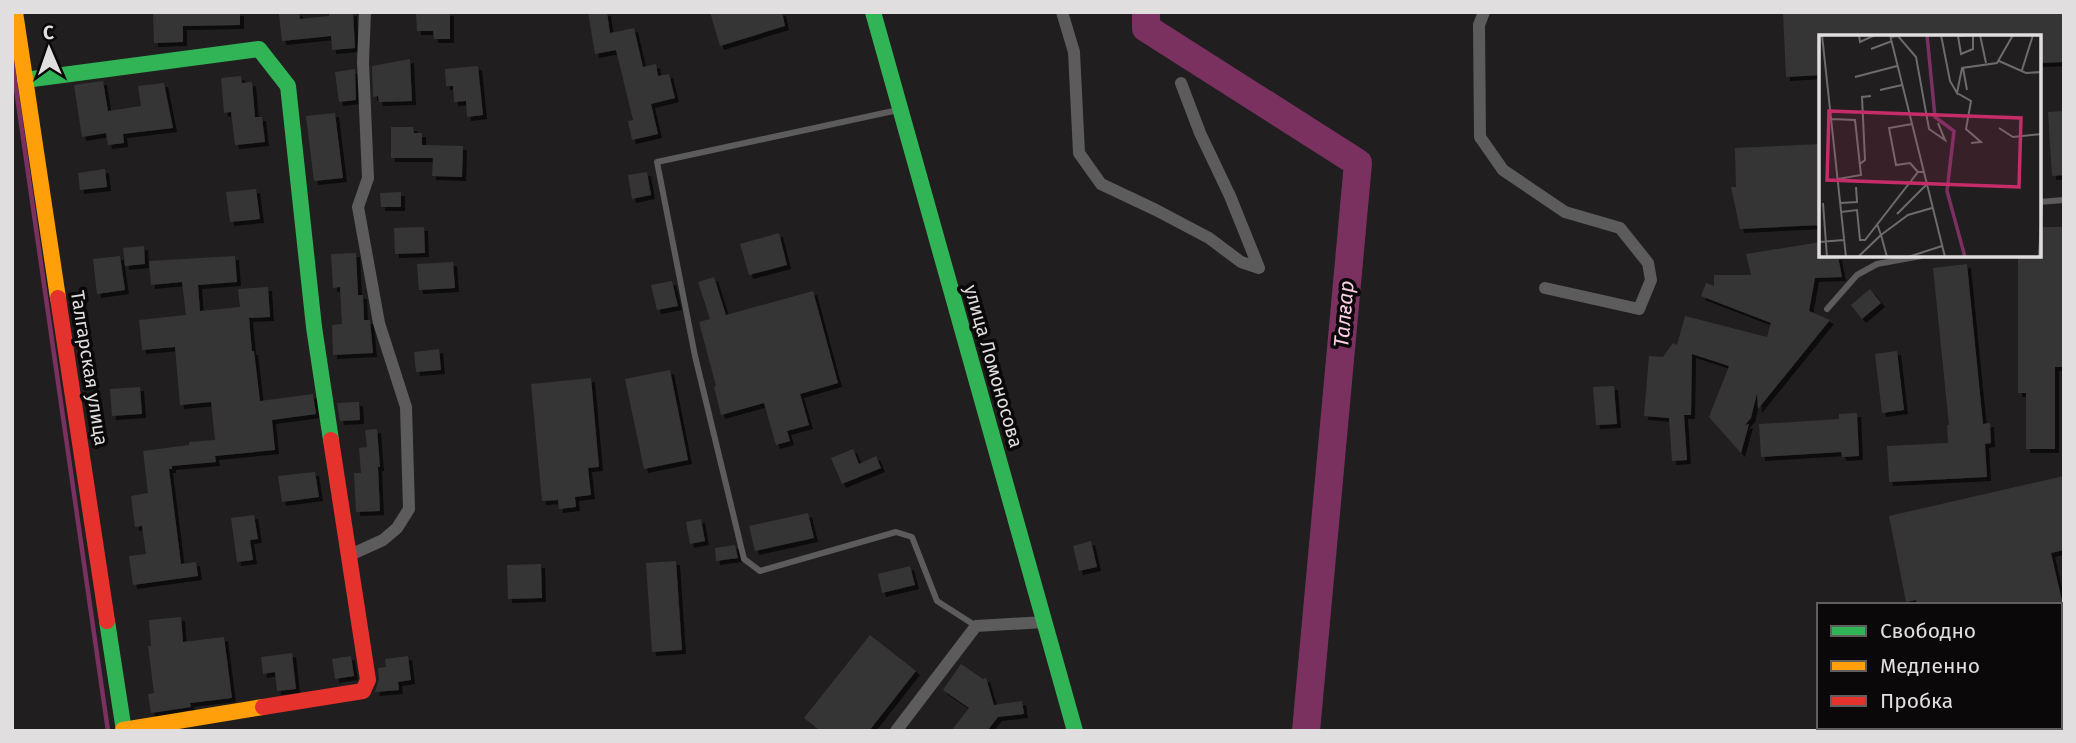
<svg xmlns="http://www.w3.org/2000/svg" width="2076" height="743" font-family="'Fira Sans',sans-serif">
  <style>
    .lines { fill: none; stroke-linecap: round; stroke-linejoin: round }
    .stream { stroke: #7b3160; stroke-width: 4.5 }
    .river { stroke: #7b3160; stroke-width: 28 }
    .building { fill: #363536; filter: url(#shadow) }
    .lane { stroke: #5c5c5c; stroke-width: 6 }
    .street { stroke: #5c5c5c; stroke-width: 12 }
    .fast { stroke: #30b455; stroke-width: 16 }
    .slow { stroke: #ff9f0a; stroke-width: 16 }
    .jam { stroke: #e5322d; stroke-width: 16 }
    .labels { text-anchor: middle; stroke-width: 7; stroke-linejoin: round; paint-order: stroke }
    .street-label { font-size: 19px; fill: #e1dedf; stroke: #0a0809 }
    .water-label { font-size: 21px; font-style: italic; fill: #fdcde6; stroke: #0a0809 }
    .inset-river { fill: none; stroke: #7b3160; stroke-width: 3.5 }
    .inset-road { fill: none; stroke: #6d6b6c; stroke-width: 2 }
    .view { fill: #c52c68; fill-opacity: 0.15; stroke: #c52c68; stroke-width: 3.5 }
    .inset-edge { fill: none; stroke: #e1dedf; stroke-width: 3.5 }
  </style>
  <defs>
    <filter id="shadow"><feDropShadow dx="4" dy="4" stdDeviation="0" flood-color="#0009"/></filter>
  </defs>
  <rect width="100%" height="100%" fill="#201e1f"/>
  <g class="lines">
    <polyline class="stream" points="12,61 108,731"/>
    <polyline class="river" points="1146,12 1146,28 1358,163 1306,731"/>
  </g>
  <g class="building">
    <polygon points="153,12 240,12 240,25 183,26 183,42 154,43"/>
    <polygon points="299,12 300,19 329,16 329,14 353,12 355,48 332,50 331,36 282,41 279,14"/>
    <polygon points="416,12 450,12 450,39 434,39 433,31 417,31"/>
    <polygon points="588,12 607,12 610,33 634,28 643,67 656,64 658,76 669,74 675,98 651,104 658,134 632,140 628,121 633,120 616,50 595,54"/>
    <polygon points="710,12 782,12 785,26 720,46"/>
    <polygon points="1783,12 2064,12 2064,62 2039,63 2039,37 1821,37 1821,75 1786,77"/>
    <polygon points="410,59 412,101 379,102 378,96 373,97 372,66"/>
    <polygon points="478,66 483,115 467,117 466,101 454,102 453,86 446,86 445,69"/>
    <polygon points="355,69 356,100 339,102 335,72"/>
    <polygon points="241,76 242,83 252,82 255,117 262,117 265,142 235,145 231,112 224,113 221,78"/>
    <polygon points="103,81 108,111 141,106 138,86 164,83 173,128 123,134 124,143 108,145 106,133 82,137 74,85"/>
    <polygon points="2064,111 2064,175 2052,176 2048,112"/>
    <polygon points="335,113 343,178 314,181 306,116"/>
    <polygon points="391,127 413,127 414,133 422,133 422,145 463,146 462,177 432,176 433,158 391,158"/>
    <polygon points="1821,144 1821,225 1740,229 1731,187 1736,187 1735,148"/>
    <polygon points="105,169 107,187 80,190 78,173"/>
    <polygon points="647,172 651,195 632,199 628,175"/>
    <polygon points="256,189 260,219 230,222 226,192"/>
    <polygon points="401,192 401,207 381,207 380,193"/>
    <polygon points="424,227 425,253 395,254 394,228"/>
    <polygon points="2039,227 2064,227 2064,367 2055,367 2055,449 2026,449 2026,393 2018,393 2018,256 2039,256"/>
    <polygon points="779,233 787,265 749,275 740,244"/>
    <polygon points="1821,242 1821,256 1838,256 1842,277 1815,278 1809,311 1830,320 1758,409 1757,393 1751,418 1745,425 1749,424 1741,453 1709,417 1729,366 1692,354 1691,415 1684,415 1687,460 1672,461 1669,418 1644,416 1649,356 1663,357 1673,343 1677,345 1685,316 1767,337 1771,323 1701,296 1706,283 1714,286 1714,275 1751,275 1746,254"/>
    <polygon points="144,246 145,264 125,266 123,248"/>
    <polygon points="356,253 358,295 363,295 364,320 370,320 373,353 333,355 332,325 342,324 340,287 333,288 331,254"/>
    <polygon points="120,256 125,290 97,294 93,259"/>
    <polygon points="235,256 237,282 198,285 200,311 240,307 238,289 268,287 270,317 249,318 252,351 254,351 260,401 313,394 316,414 272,420 275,450 215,456 216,462 172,466 172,469 169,469 181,564 196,562 198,576 133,585 129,556 146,554 142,526 135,527 131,496 148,493 143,451 189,445 189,442 215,440 211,402 180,405 175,347 142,350 139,320 186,315 182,282 151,285 149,261"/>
    <polygon points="453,262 455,288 419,290 417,264"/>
    <polygon points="1967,264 1983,424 1990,423 1991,443 1985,444 1987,477 1889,482 1887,446 1948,443 1947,425 1949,425 1933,268"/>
    <polygon points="714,277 726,315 813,291 838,383 800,394 809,425 787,431 790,441 776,445 764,403 721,415 714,387 716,386 699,322 710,319 698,282"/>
    <polygon points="672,281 678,306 657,310 651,285"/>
    <polygon points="1870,289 1881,303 1862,319 1851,305"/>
    <polygon points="439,349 441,370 416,372 414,352"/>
    <polygon points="1897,351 1904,410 1882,413 1875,354"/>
    <polygon points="670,370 688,460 644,469 625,379"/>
    <polygon points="591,378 599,467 588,468 591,495 575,497 576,507 559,509 558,500 542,501 531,384"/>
    <polygon points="1614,386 1617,424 1596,425 1593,387"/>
    <polygon points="140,387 142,414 112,416 110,389"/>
    <polygon points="359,402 360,420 340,421 337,403"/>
    <polygon points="1857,413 1859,456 1842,457 1841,452 1761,457 1759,424 1839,419 1839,414"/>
    <polygon points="377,429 380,467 378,467 380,511 356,512 354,473 361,473 359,448 367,447 365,430"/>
    <polygon points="853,449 859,464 876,456 881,468 842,484 831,458"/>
    <polygon points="315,472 319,497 282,502 278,476"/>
    <polygon points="2064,476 2064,550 2051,553 2063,605 1917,605 1916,600 1906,602 1889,516"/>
    <polygon points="808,513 814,538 755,551 749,526"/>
    <polygon points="254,515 258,539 250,540 253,560 237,562 231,518"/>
    <polygon points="701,519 705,541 690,544 686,522"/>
    <polygon points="1091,541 1097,567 1079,571 1073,546"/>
    <polygon points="735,545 738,558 716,561 715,548"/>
    <polygon points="676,561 682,650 652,652 646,563"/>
    <polygon points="541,564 542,598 508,599 507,565"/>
    <polygon points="910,566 915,585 882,593 878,574"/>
    <polygon points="181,617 183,642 224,637 232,698 190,703 191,707 151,713 148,694 154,693 148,646 151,646 149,620"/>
    <polygon points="870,635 916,671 869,731 820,731 804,718"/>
    <polygon points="292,653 296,689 277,691 275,672 263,674 261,657"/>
    <polygon points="351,656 354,676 335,679 332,659"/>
    <polygon points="408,656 411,680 398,682 399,690 375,692 379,679 378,668 386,667 385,659"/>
    <polygon points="961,664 983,679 986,678 994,705 1022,701 1024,714 998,717 987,731 951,731 969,708 943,690"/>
  </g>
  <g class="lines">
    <g class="lane">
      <polyline points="898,110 657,162 695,356 744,559 760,571 896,532 912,537 937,601 976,626"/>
      <polyline points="2039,202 2064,200"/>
      <polyline points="1827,309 1857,275 1877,264 1921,256"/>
    </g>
    <g class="street">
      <polyline points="1062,12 1074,52 1079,153 1101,184 1156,210 1209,238 1241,262 1259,268 1230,196 1200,133 1181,83"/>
      <polyline points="1484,12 1479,25 1480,137 1503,170 1565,212 1620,228 1648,263 1651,280 1639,309 1545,288"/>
      <polyline points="350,555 383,540 397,528 409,509 406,407 379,323 358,207 368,178 363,62 365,12"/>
      <polyline points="896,731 976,626 1044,622"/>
    </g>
    <g class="fast">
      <polyline points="873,12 1075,731"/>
      <polyline points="25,80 259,49 288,86 314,327 331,440"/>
      <polyline points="107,621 124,731"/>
    </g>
    <g class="slow">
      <polyline points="15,12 58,298"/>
      <polyline points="123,730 263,707"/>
    </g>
    <g class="jam">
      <polyline points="58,298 107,621"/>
      <polyline points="263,707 363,691 368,680 331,440"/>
    </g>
  </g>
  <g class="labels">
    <g class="street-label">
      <text transform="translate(994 366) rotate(74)" y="7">улица Ломоносова</text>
      <text transform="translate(90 368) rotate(81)" y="7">Талгарская улица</text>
    </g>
    <g class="water-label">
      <text transform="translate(1344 314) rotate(-85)" y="7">Талғар</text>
    </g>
  </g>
  <g transform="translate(1819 35)">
    <rect width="222" height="222" fill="#201e1f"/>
    <path class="inset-river" d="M108,0l8,82 19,14 -7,60 18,66"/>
    <path class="inset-road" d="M3,0l24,222M40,0l1,7 15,-7M71,0l55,222M122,0l9,46 7,12 5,-25 35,-5 16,-28M146,0l-7,1 3,18 12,-5v-14M161,0l6,28M72,2l7,-1 18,21 13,72 16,11 -7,-17M52,14l21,-8M180,26l27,12 16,-1M144,33l4,22M203,35l11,-35M36,42l42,-11M61,55l22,-5M138,58l14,8 -5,28 15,13 -10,1M12,84l24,1 6,55 -23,4M93,89l-23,4 7,37 14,-2 8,9M180,93l14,9 29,-3M41,129l5,-4 -3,-63 9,-1M4,168l4,54M21,168l17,-1 -1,-15M22,177l16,-2 3,30h5l53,-68h6M78,179l30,-30M58,189l4,11 27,-20 24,-7M0,207l25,-2M39,222l23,-22 6,22M89,222l34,-11M220,222l3,-54"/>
    <path class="view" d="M10,76l192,7 -2,69 -192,-7z"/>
    <rect width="222" height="222" class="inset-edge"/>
  </g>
  <rect width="2076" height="743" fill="none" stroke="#e1dedf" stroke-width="28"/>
  <rect x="1817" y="603" width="245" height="126" fill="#0a0809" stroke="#605e5f" stroke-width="2"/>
  <rect x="1831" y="626" width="35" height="10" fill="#30b455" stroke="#605e5f" stroke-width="2"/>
  <text x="1880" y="638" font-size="21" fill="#e1dedf">Свободно</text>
  <rect x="1831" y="661" width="35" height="10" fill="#ff9f0a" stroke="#605e5f" stroke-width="2"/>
  <text x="1880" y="673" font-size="21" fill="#e1dedf">Медленно</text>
  <rect x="1831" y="696" width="35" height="10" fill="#e5322d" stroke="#605e5f" stroke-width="2"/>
  <text x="1880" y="708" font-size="21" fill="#e1dedf">Пробка</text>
  <g transform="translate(49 49) rotate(358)" stroke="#0a0809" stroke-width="5" paint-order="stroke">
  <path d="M0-5L12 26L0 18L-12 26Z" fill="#e1dedf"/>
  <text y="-10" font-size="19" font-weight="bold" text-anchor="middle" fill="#e1dedf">С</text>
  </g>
</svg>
